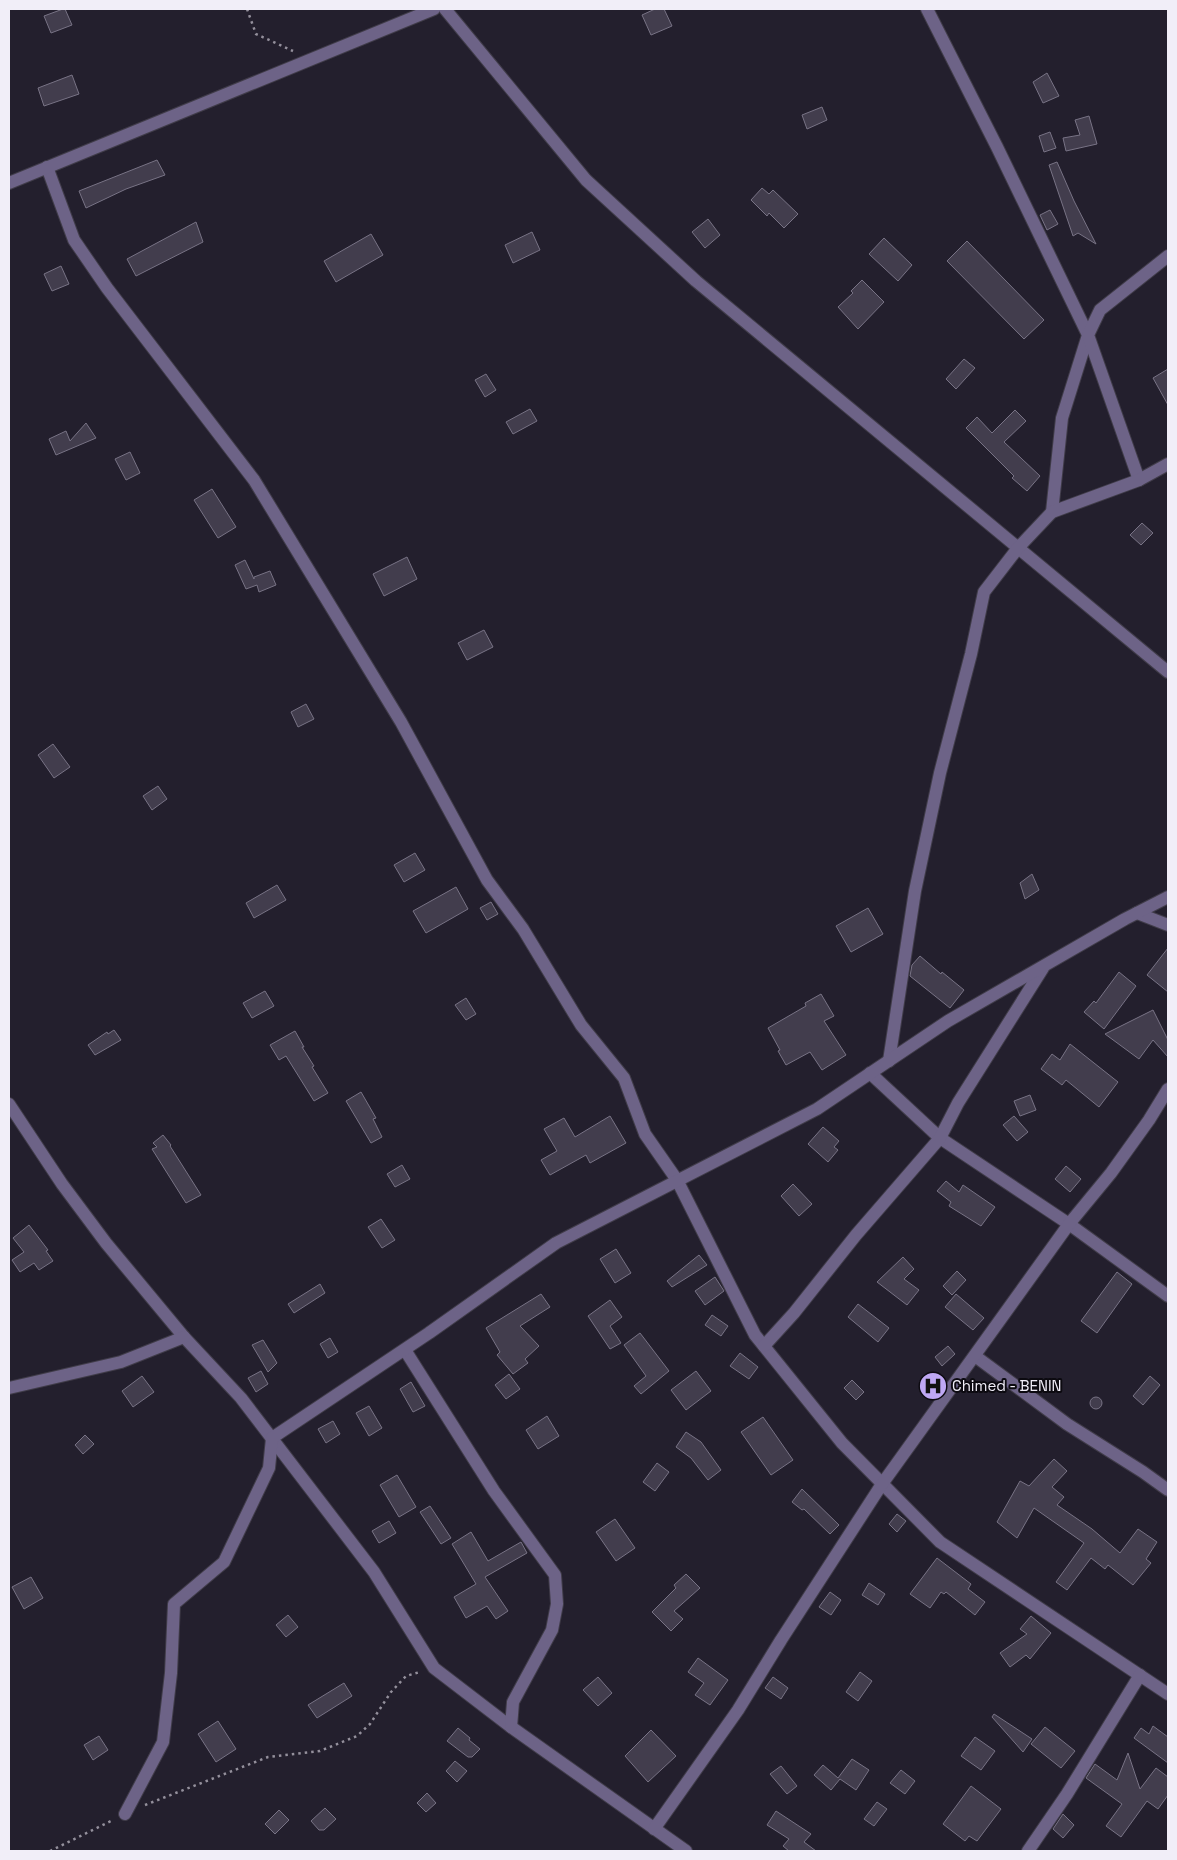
<svg xmlns="http://www.w3.org/2000/svg" width="1177" height="1860" font-family="'Space Grotesk',sans-serif">
  <style>
    .building { fill: #423d4d; stroke: #787385 }
    .lines { fill: none; stroke-linecap: round; stroke-linejoin: round }
    .minor-casing { stroke: #403c49; stroke-width: 14 }
    .path { stroke: #94909c; stroke-width: 2.5; stroke-dasharray: 2.5 4; stroke-linecap: butt }
    .minor { stroke: #6d6387; stroke-width: 12 }
    .labels { text-anchor: middle; stroke-width: 4; stroke-linejoin: round; paint-order: stroke }
    .poi-label { font-size: 15px; fill: #f1eef8; stroke: #0c0a10; text-anchor: start }
  </style>
  <rect width="100%" height="100%" fill="#231f2d"/>
  <g class="building">
    <polygon points="63,9 65,9 72,25 51,33 44,16"/>
    <polygon points="655,9 664,9 672,26 651,35 642,15"/>
    <polygon points="1047,73 1059,96 1043,103 1033,82"/>
    <polygon points="72,75 79,94 44,106 38,88"/>
    <polygon points="822,107 827,120 807,129 802,115"/>
    <polygon points="1089,116 1097,144 1066,151 1063,138 1080,135 1075,120"/>
    <polygon points="1050,132 1056,148 1044,152 1039,136"/>
    <polygon points="157,160 165,175 126,189 86,208 79,191"/>
    <polygon points="1057,162 1074,201 1096,244 1078,233 1073,236 1049,165"/>
    <polygon points="762,188 769,194 773,190 798,214 784,228 769,213 767,216 751,200"/>
    <polygon points="1050,210 1058,224 1047,230 1040,215"/>
    <polygon points="708,219 720,235 705,248 692,232"/>
    <polygon points="196,222 203,242 136,276 127,259"/>
    <polygon points="532,232 540,250 513,263 505,245"/>
    <polygon points="371,234 383,255 336,282 324,261"/>
    <polygon points="884,238 912,265 898,281 869,254"/>
    <polygon points="967,241 1044,320 1024,339 947,261"/>
    <polygon points="61,266 69,284 52,291 44,274"/>
    <polygon points="862,280 884,302 858,329 838,307 853,293 851,291"/>
    <polygon points="964,359 975,368 956,389 946,379"/>
    <polygon points="1168,369 1168,405 1153,378"/>
    <polygon points="486,374 496,390 485,397 475,380"/>
    <polygon points="530,409 537,421 513,434 506,422"/>
    <polygon points="1015,410 1026,421 1004,442 1040,476 1027,491 1012,478 1014,476 966,428 977,417 992,433"/>
    <polygon points="86,423 96,438 56,455 49,439 66,431 70,441"/>
    <polygon points="130,452 140,473 126,480 115,459"/>
    <polygon points="212,489 236,527 218,538 194,500"/>
    <polygon points="1142,523 1153,533 1141,545 1130,535"/>
    <polygon points="407,557 417,579 384,596 373,574"/>
    <polygon points="245,560 254,579 254,577 270,571 276,585 259,592 257,585 246,589 235,565"/>
    <polygon points="484,630 493,647 467,660 458,643"/>
    <polygon points="306,704 314,719 298,727 291,712"/>
    <polygon points="53,744 70,767 54,778 38,755"/>
    <polygon points="158,786 167,799 152,810 143,796"/>
    <polygon points="415,853 425,870 404,882 394,865"/>
    <polygon points="1032,874 1039,890 1025,899 1020,883"/>
    <polygon points="277,885 286,900 254,918 246,903"/>
    <polygon points="456,887 468,909 426,933 413,911"/>
    <polygon points="491,902 498,914 487,920 480,908"/>
    <polygon points="868,908 883,934 851,952 836,926"/>
    <polygon points="1168,948 1168,992 1147,975"/>
    <polygon points="920,956 941,974 942,972 964,990 950,1008 910,976 912,965"/>
    <polygon points="1119,972 1136,986 1104,1029 1084,1012 1094,1001 1096,1003"/>
    <polygon points="265,991 274,1006 252,1018 243,1003"/>
    <polygon points="821,994 834,1016 824,1021 846,1055 822,1070 810,1052 786,1065 778,1051 780,1050 768,1028 806,1006 805,1003"/>
    <polygon points="466,998 476,1014 466,1020 455,1005"/>
    <polygon points="1153,1010 1168,1040 1168,1057 1153,1040 1139,1059 1105,1034"/>
    <polygon points="114,1030 121,1040 95,1055 88,1045 107,1032 108,1034"/>
    <polygon points="295,1031 304,1047 302,1047 314,1066 312,1067 328,1093 314,1101 286,1056 279,1060 270,1045"/>
    <polygon points="1070,1044 1118,1082 1099,1107 1066,1080 1062,1085 1041,1069 1052,1054 1060,1060"/>
    <polygon points="361,1092 376,1118 373,1119 382,1137 371,1143 346,1101"/>
    <polygon points="1030,1095 1036,1110 1020,1116 1014,1101"/>
    <polygon points="610,1116 626,1143 590,1163 586,1155 550,1175 541,1160 557,1151 544,1129 564,1118 575,1137"/>
    <polygon points="1014,1116 1028,1132 1017,1141 1003,1125"/>
    <polygon points="823,1127 839,1141 834,1147 838,1150 828,1162 808,1144"/>
    <polygon points="163,1135 171,1145 170,1146 201,1195 186,1203 152,1149 157,1147 153,1143"/>
    <polygon points="402,1165 410,1179 395,1187 387,1174"/>
    <polygon points="1066,1166 1081,1179 1070,1192 1055,1179"/>
    <polygon points="946,1181 959,1192 963,1185 995,1207 981,1226 949,1206 951,1202 937,1191"/>
    <polygon points="793,1184 812,1204 799,1216 781,1196"/>
    <polygon points="381,1219 395,1240 382,1248 368,1227"/>
    <polygon points="29,1225 48,1250 46,1251 53,1261 39,1270 34,1263 20,1272 12,1260 24,1252 13,1238"/>
    <polygon points="616,1249 631,1273 615,1283 600,1259"/>
    <polygon points="699,1255 707,1265 672,1287 667,1281"/>
    <polygon points="903,1257 914,1269 904,1279 919,1290 907,1305 877,1282"/>
    <polygon points="957,1271 966,1280 952,1295 943,1286"/>
    <polygon points="1117,1272 1132,1284 1097,1333 1081,1321"/>
    <polygon points="715,1277 724,1291 705,1305 695,1291"/>
    <polygon points="320,1284 325,1293 294,1313 288,1304"/>
    <polygon points="541,1294 550,1307 520,1326 539,1346 525,1359 528,1363 513,1374 497,1355 500,1352 486,1328"/>
    <polygon points="956,1294 984,1318 973,1330 945,1307"/>
    <polygon points="610,1300 622,1317 610,1326 621,1343 610,1349 588,1316"/>
    <polygon points="858,1304 889,1328 878,1342 848,1317"/>
    <polygon points="712,1315 728,1326 721,1336 705,1325"/>
    <polygon points="640,1333 669,1371 641,1394 634,1386 646,1376 624,1345"/>
    <polygon points="330,1338 338,1352 328,1358 320,1344"/>
    <polygon points="263,1340 277,1363 268,1372 252,1345"/>
    <polygon points="948,1346 955,1354 942,1366 935,1357"/>
    <polygon points="740,1353 758,1367 749,1379 730,1366"/>
    <polygon points="261,1371 268,1384 256,1392 248,1378"/>
    <polygon points="696,1371 711,1391 686,1410 671,1390"/>
    <polygon points="509,1374 520,1389 506,1399 495,1385"/>
    <polygon points="142,1376 154,1392 133,1407 122,1391"/>
    <polygon points="1150,1376 1160,1385 1143,1405 1133,1396"/>
    <polygon points="852,1380 864,1392 856,1400 844,1388"/>
    <polygon points="411,1382 425,1406 413,1412 400,1389"/>
    <circle cx="1096" cy="1403" r="6"/>
    <polygon points="369,1406 382,1428 369,1436 356,1413"/>
    <polygon points="547,1416 559,1436 538,1449 526,1430"/>
    <polygon points="763,1417 793,1460 771,1475 741,1432"/>
    <polygon points="333,1421 340,1434 326,1443 318,1429"/>
    <polygon points="686,1432 701,1442 721,1470 708,1480 691,1458 676,1447"/>
    <polygon points="85,1435 94,1444 83,1454 75,1445"/>
    <polygon points="1054,1459 1067,1471 1052,1487 1064,1497 1057,1505 1092,1529 1120,1553 1138,1529 1157,1542 1146,1559 1151,1563 1133,1585 1108,1565 1105,1569 1091,1558 1067,1590 1056,1582 1084,1543 1034,1508 1017,1538 997,1522 1020,1481 1029,1486"/>
    <polygon points="657,1463 669,1472 655,1491 643,1482"/>
    <polygon points="397,1475 416,1507 399,1517 380,1485"/>
    <polygon points="802,1489 839,1525 830,1534 804,1509 802,1510 792,1502"/>
    <polygon points="430,1506 451,1538 441,1544 420,1512"/>
    <polygon points="897,1514 906,1521 897,1532 889,1524"/>
    <polygon points="615,1519 635,1548 616,1561 596,1532"/>
    <polygon points="389,1521 396,1533 379,1543 372,1531"/>
    <polygon points="471,1532 488,1561 521,1542 527,1553 485,1577 508,1611 496,1619 487,1606 466,1618 454,1597 476,1584 452,1544"/>
    <polygon points="937,1558 971,1584 968,1589 985,1602 975,1615 946,1592 944,1594 941,1592 930,1608 910,1594"/>
    <polygon points="686,1574 700,1588 674,1611 683,1619 671,1631 652,1612 676,1588 674,1585"/>
    <polygon points="31,1577 43,1598 24,1609 12,1587"/>
    <polygon points="869,1583 885,1594 878,1605 862,1595"/>
    <polygon points="830,1592 841,1600 831,1615 819,1607"/>
    <polygon points="288,1615 298,1627 286,1637 276,1625"/>
    <polygon points="1031,1616 1051,1633 1030,1659 1026,1655 1010,1667 1000,1653 1027,1634 1020,1629"/>
    <polygon points="698,1658 728,1680 710,1705 695,1695 704,1683 688,1672"/>
    <polygon points="860,1672 872,1681 858,1701 846,1692"/>
    <polygon points="598,1677 612,1693 598,1706 583,1690"/>
    <polygon points="773,1677 788,1688 781,1699 765,1688"/>
    <polygon points="344,1683 352,1696 317,1718 308,1705"/>
    <polygon points="994,1714 1032,1739 1023,1752 992,1717"/>
    <polygon points="218,1721 236,1749 216,1762 198,1734"/>
    <polygon points="1153,1726 1168,1737 1168,1763 1134,1738 1141,1728 1149,1734"/>
    <polygon points="1045,1727 1075,1751 1061,1768 1031,1744"/>
    <polygon points="458,1728 470,1738 469,1740 480,1749 472,1757 468,1757 447,1741"/>
    <polygon points="651,1730 676,1756 648,1782 625,1756"/>
    <polygon points="99,1736 108,1750 93,1760 84,1745"/>
    <polygon points="975,1737 995,1751 981,1770 961,1756"/>
    <polygon points="1128,1753 1140,1789 1156,1768 1168,1777 1168,1795 1158,1809 1147,1801 1121,1837 1106,1826 1122,1804 1086,1778 1095,1764 1117,1780"/>
    <polygon points="852,1759 869,1770 856,1790 840,1779 831,1790 814,1775 823,1765 838,1778"/>
    <polygon points="455,1761 467,1771 457,1782 446,1771"/>
    <polygon points="781,1766 797,1786 787,1794 770,1774"/>
    <polygon points="901,1770 915,1781 905,1794 890,1783"/>
    <polygon points="971,1786 1001,1809 977,1841 969,1836 965,1841 943,1824"/>
    <polygon points="427,1793 436,1803 426,1812 417,1803"/>
    <polygon points="877,1802 887,1809 874,1826 864,1819"/>
    <polygon points="325,1808 336,1819 324,1830 319,1830 311,1821"/>
    <polygon points="279,1810 289,1820 275,1834 265,1824"/>
    <polygon points="776,1811 811,1834 804,1842 816,1851 789,1851 783,1846 789,1839 767,1825"/>
    <polygon points="1063,1814 1074,1825 1063,1838 1053,1829"/>
  </g>
  <g class="lines">
    <defs>
      <g id="minor">
        <polyline points="445,9 586,180 696,281 1168,672"/>
        <polyline points="927,9 997,147 1088,335 1062,418 1052,512"/>
        <polyline points="47,167 74,240 107,288 254,480 401,722 487,880 523,929 581,1025 624,1078 645,1134 677,1180 755,1335 842,1443 940,1542 1168,1694"/>
        <polyline points="9,183 434,9"/>
        <polyline points="1139,480 1088,335 1100,310 1168,256"/>
        <polyline points="1137,913 1168,925"/>
        <polyline points="889,1061 915,891 940,773 971,654 984,592 1018,548 1052,512 1139,480 1168,464"/>
        <polyline points="870,1073 940,1138 1069,1224 1168,1296"/>
        <polyline points="9,1104 62,1184 106,1243 184,1337 241,1398 374,1572 434,1668 511,1727 686,1851"/>
        <polyline points="764,1346 794,1313 856,1235 940,1138 958,1103 1043,968"/>
        <polyline points="405,1350 494,1491 555,1575 557,1604 552,1630 513,1702 511,1727"/>
        <polyline points="975,1356 1067,1424 1143,1472 1168,1490"/>
        <polyline points="9,1388 121,1362 184,1337"/>
        <polyline points="125,1814 163,1742 171,1673 174,1604 224,1562 269,1468 272,1438 429,1333 556,1243 817,1109 948,1021 1125,919 1168,897"/>
        <polyline points="654,1829 738,1710 781,1640 882,1484 1069,1224 1111,1173 1149,1120 1168,1089"/>
        <polyline points="1028,1851 1067,1794 1140,1675"/>
      </g>
    </defs>
    <use href="#minor" class="minor-casing"/>
    <g class="path">
      <polyline points="247,9 256,34 293,51"/>
      <polyline points="145,1805 268,1757 320,1751 357,1736 370,1724 391,1692 406,1676 420,1672"/>
      <polyline points="50,1851 113,1820"/>
    </g>
    <use href="#minor" class="minor"/>
  </g>
  <defs>
    <symbol id="hospital-disc" viewBox="-11 -11 22 22"><circle r="9.5" fill="#bfa8f4" stroke="#0c0a10"/><path d="M-5-5h3v3.5h4V-5h3V5h-3V1.5h-4V5h-3Z" fill="#111"/></symbol>
  </defs>
  <g fill-rule="evenodd">
    <use href="#hospital-disc" x="917" y="1370" width="32" height="32"/>
  </g>
  <g class="labels">
    <g class="poi-label">
      <text x="952" y="1391">Chimed - BENIN</text>
    </g>
  </g>
  <rect width="1177" height="1860" fill="none" stroke="#f1eef8" stroke-width="20"/>
</svg>
